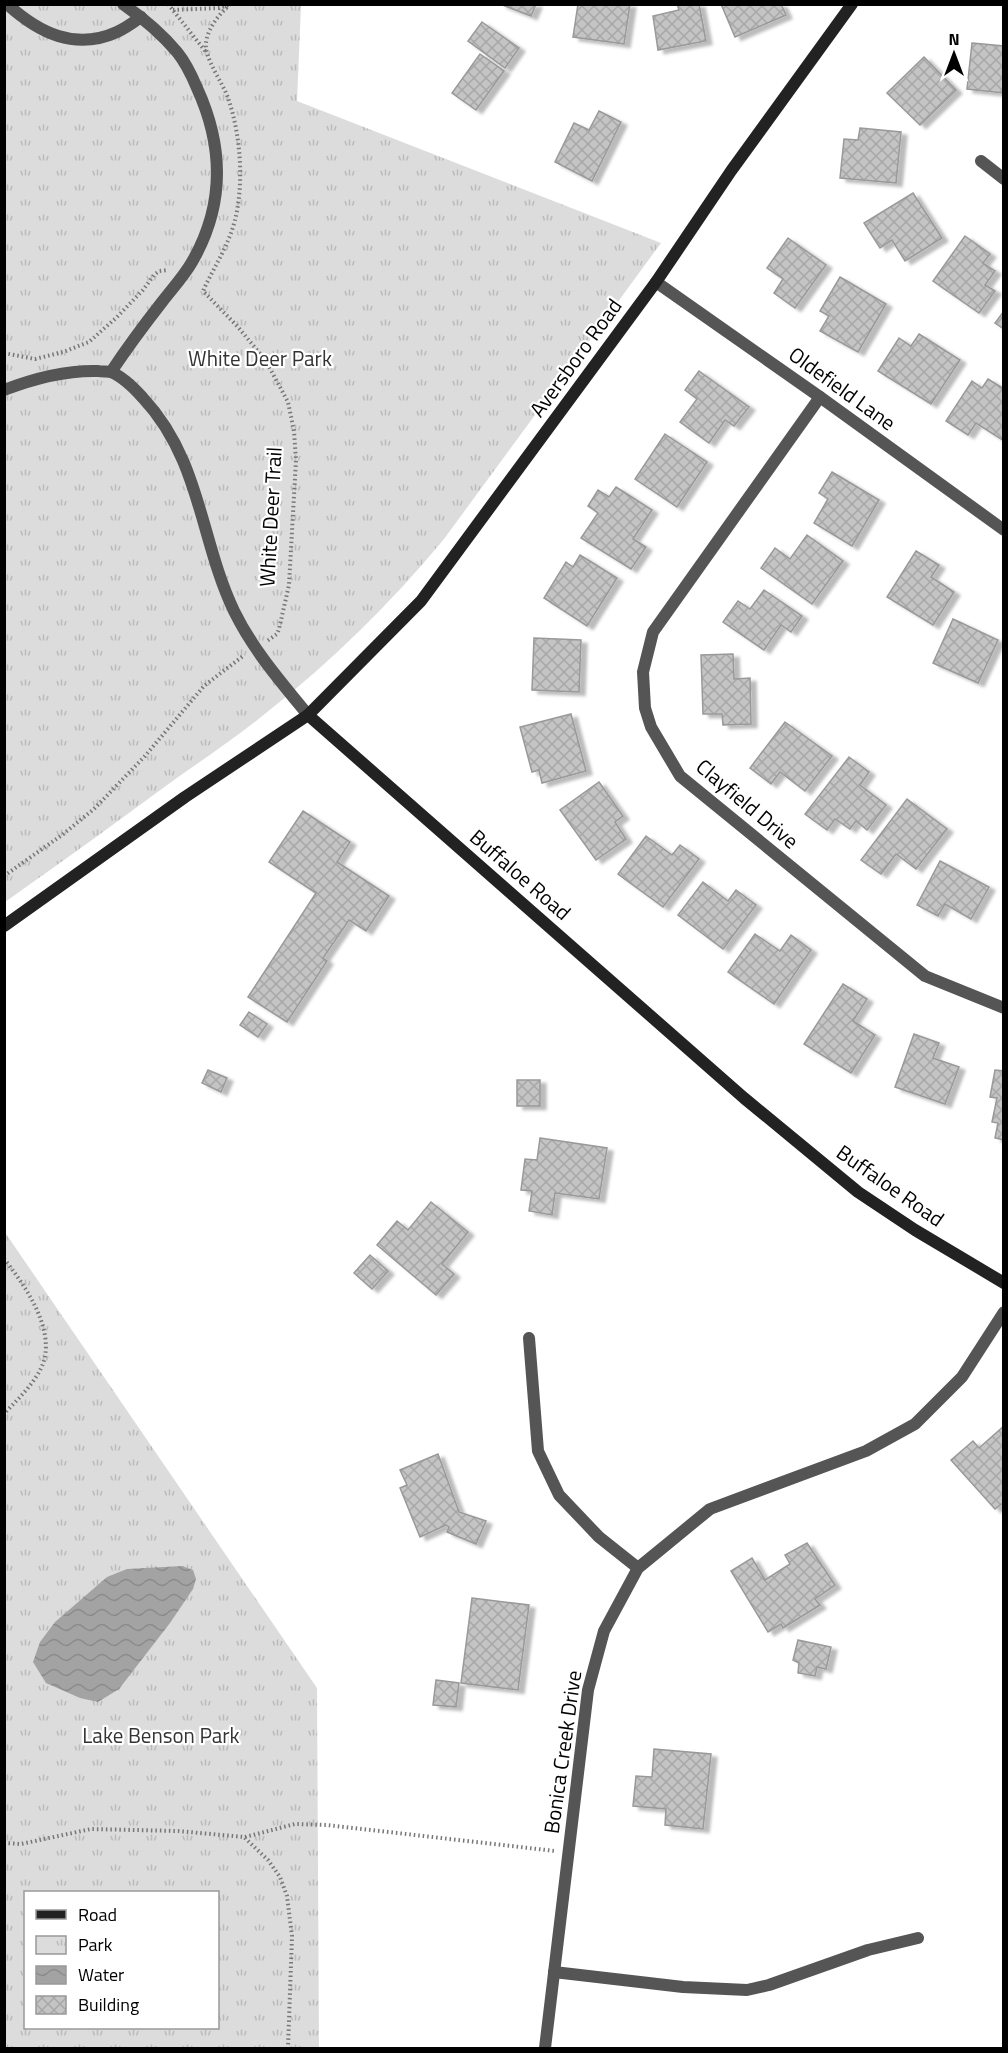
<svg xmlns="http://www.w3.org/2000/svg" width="1008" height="2053" font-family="'Titillium Web',sans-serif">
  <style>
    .park { fill: url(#park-tufts); fill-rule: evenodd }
    .water { fill: url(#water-waves) }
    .building { fill: url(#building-cross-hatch); stroke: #999; stroke-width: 1.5; filter: url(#shadow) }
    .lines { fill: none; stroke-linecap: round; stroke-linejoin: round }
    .path { stroke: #777; stroke-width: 4; stroke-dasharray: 1.5 3; stroke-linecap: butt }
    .lane { stroke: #555; stroke-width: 12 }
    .street { stroke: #555; stroke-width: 12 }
    .secondary { stroke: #222; stroke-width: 12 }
    .labels { text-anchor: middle; stroke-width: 4.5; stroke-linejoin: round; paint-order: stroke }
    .street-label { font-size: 21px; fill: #000; stroke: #fff }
    .park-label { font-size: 21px; fill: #333; stroke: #fff }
  </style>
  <defs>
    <pattern id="park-tufts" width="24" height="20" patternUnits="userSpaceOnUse" patternTransform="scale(1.5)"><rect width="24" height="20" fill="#dcdcdc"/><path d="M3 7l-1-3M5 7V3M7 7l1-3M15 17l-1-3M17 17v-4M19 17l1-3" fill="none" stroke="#bbb"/></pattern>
    <pattern id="water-waves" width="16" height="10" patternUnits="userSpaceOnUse" patternTransform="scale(1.5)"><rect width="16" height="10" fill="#a3a3a3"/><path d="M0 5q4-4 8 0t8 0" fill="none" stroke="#8b8b8b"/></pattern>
    <pattern id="building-cross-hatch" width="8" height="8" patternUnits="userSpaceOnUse" patternTransform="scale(1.5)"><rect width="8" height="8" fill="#c4c4c4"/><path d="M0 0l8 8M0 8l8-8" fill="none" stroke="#a7a7a7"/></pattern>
    <filter id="shadow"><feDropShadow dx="6" dy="3.5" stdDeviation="1.5" flood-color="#0004"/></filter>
  </defs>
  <rect width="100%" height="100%" fill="#fff"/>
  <g class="park">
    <path d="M5,5h296l-4,96 364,142 -217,296c-53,64 -112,122 -178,174 -29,24 -61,45 -92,67 -56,41 -112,82 -169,122z"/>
    <path d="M4,1231l313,457 2,360h-314zM26,1892h192v136h-192z"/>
  </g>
  <polygon class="water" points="182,1566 193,1570 196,1579 193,1589 170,1623 119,1689 98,1702 80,1698 46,1683 33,1662 40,1642 55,1622 107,1577 127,1569"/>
  <g class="building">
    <polygon points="500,4 536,4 531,16"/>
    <polygon points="578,4 630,4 624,44 573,37"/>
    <polygon points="677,4 699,4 706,41 658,50 653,16 679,10"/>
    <polygon points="721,4 781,4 786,15 735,37"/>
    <polygon points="482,22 519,48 505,68 468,41"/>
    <polygon points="972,43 1004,46 1004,93 967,89"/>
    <polygon points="480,54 504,71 476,110 452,93"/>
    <polygon points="924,57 956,90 920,125 887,93"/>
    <polygon points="599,111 621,122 592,181 555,162 574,123 589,130"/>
    <polygon points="860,128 901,132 896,183 840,178 844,139 858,140"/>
    <polygon points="913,193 942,238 905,261 892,240 880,248 864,223"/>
    <polygon points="965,236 990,254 983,263 995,271 985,285 995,291 979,313 933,281"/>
    <polygon points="788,238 826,265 795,308 774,293 783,279 767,268"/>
    <polygon points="840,277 886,304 858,352 820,331 829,316 820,311"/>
    <polygon points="1004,311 1004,329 995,323"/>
    <polygon points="919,334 960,360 931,404 878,371 899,338 911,346"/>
    <polygon points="699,371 749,407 734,426 725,420 709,443 680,422 697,399 685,390"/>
    <polygon points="988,379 1004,389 1004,441 976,423 968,435 946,421 972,381 982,388"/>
    <polygon points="665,434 707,462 677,507 635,479"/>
    <polygon points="832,472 879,500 852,546 814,523 828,499 819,493"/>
    <polygon points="616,487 652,510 633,539 646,547 631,569 581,538 598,513 588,506 598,490 609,497"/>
    <polygon points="807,535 843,561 812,604 761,568 775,548 790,559"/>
    <polygon points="916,551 939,565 931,577 954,592 933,625 887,597"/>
    <polygon points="580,555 617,578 587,626 544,598 566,562 573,567"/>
    <polygon points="764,590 802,616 791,632 781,625 764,650 723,622 738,601 750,609"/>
    <polygon points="953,619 998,640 978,683 933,663"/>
    <polygon points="534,638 581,640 579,692 532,690"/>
    <polygon points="733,654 734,679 750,678 751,724 723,725 722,714 703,714 701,655"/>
    <polygon points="571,714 586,771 542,783 539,770 532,772 520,727"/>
    <polygon points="785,722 832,756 805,791 780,772 771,784 750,768"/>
    <polygon points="849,757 869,772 860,785 886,805 867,830 856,821 850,829 835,819 827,830 805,814"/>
    <polygon points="599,782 623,816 615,822 626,839 596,860 560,810"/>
    <polygon points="907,799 947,829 916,869 896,854 881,874 861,860"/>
    <polygon points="303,811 350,842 337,862 389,896 366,931 349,920 323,958 327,961 287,1022 248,997 316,893 269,862"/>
    <polygon points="646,836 672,855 680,845 699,859 663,907 618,874"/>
    <polygon points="940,861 989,887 971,919 945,904 938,916 917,905"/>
    <polygon points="703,882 728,901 736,890 756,905 723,949 678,915"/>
    <polygon points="755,934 780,951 791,935 811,950 774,1004 728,972"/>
    <polygon points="843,984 867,999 853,1021 875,1035 851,1073 804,1044"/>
    <polygon points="249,1012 267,1024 258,1037 240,1025"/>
    <polygon points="914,1034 939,1043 933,1058 959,1067 945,1104 895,1087"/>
    <polygon points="208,1070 227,1078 221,1092 202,1083"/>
    <polygon points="995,1070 1004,1071 1004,1140 995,1138 998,1123 992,1122 997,1098 990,1097"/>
    <rect x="517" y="1080" width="23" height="26"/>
    <polygon points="540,1138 607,1148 599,1199 555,1193 552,1215 529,1211 532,1191 521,1190 525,1159 537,1160"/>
    <polygon points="431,1202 468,1232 442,1264 454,1274 436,1295 377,1245 397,1221 408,1230"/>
    <polygon points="370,1255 388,1271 372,1289 354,1273"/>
    <polygon points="1004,1426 1004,1502 995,1509 951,1460 973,1441 979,1448"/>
    <polygon points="438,1454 459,1512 486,1521 476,1544 447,1532 449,1527 446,1525 420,1537 400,1488 407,1485 400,1470"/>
    <polygon points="807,1543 835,1585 815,1599 820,1605 783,1628 781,1624 768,1632 731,1571 752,1558 765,1580 790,1564 785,1555"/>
    <polygon points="472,1598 529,1605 518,1690 461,1683"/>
    <polygon points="798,1640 831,1647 826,1669 817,1667 815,1676 798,1673 799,1663 793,1660"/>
    <polygon points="436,1680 459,1683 456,1707 433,1705"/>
    <polygon points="654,1749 711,1754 703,1829 665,1825 666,1809 633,1806 636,1776 652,1777"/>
  </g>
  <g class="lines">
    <g class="path">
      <polyline points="168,4 206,52"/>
      <path d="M230,4c-11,11 -22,23 -24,39 -2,15 17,40 22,55 14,40 18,100 1,140 -7,18 -18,35 -26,53l35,36 28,34 22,41 6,29 2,29 -7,125 -10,44 -2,5 -10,7"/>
      <polyline points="173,10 219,8 228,5"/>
      <polyline points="4,353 35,359 63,352 89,342 117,317 143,290 154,275 159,271 168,270"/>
      <polyline points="4,876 62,835 94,809 145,756 204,686 243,656"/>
      <path d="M4,1259c21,26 53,72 38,107 -8,18 -24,33 -38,48"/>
      <polyline points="245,1837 295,1824 327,1825 555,1851"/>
      <polyline points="4,1843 21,1844 91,1829 178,1831 244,1837 268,1860 280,1877 287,1896 292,1936 288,2048"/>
    </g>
    <g class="lane">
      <path d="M7,4c32,29 68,47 110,28 9,-4 17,-10 24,-15"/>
      <path d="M111,372c16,-24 33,-47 51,-70 10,-13 22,-26 30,-40 33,-57 32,-115 5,-174 -5,-12 -11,-25 -20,-36 -15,-18 -34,-34 -54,-48"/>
      <path d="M4,390c31,-12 61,-20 94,-19 4,1 10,0 13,1 12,5 24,17 32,26 58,62 57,142 91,213 19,39 47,71 74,104"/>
      <polyline points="554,1972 683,1987 747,1990 769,1985 868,1950 918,1938"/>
    </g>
    <g class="street">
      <polyline points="981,161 1004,179"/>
      <polyline points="656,282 820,397 1004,530"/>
      <polyline points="820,397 653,632 643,672 645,708 651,727 680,776 925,976 1004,1008"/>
      <polyline points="529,1338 538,1451 559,1495 599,1537 638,1568"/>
      <polyline points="545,2048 588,1690 604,1631 638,1568 710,1509 866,1451 915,1424 962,1377 1004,1312"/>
    </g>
    <g class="secondary">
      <polyline points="308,715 744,1098 858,1192 915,1230 1004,1283"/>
      <polyline points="4,926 185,797 308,715 421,601 656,282 731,171 852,4"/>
    </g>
  </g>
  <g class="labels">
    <g class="street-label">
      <text transform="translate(576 358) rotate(-54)" y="7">Aversboro Road</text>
      <text transform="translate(842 389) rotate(36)" y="7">Oldefield Lane</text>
      <text transform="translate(271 517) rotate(-87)" y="7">White Deer Trail</text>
      <text transform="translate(747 804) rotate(40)" y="7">Clayfield Drive</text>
      <text transform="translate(520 875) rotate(41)" y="7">Buffaloe Road</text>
      <text transform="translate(890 1186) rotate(35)" y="7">Buffaloe Road</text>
      <text transform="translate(563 1752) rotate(-82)" y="7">Bonica Creek Drive</text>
    </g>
    <g class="park-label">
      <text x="260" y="366">White Deer Park</text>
      <text x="161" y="1743">Lake Benson Park</text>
    </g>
  </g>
  <rect width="1008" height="2053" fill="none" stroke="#000000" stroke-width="12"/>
  <rect x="24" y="1891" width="195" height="138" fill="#ffffff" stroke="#999999" stroke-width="1.5"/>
  <rect x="36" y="1910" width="30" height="9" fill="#222222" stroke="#999999" stroke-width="1.5"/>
  <text x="78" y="1921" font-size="18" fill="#000000">Road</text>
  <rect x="36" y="1936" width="30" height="18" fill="url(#park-tufts)" stroke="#999999" stroke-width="1.5"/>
  <text x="78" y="1951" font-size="18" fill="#000000">Park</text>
  <rect x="36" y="1966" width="30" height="18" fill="url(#water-waves)" stroke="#999999" stroke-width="1.5"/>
  <text x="78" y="1981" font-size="18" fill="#000000">Water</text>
  <rect x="36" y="1996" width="30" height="18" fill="url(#building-cross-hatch)" stroke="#999999" stroke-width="1.5"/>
  <text x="78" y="2011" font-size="18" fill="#000000">Building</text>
  <g transform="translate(954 54)" stroke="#ffffff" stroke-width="4.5" paint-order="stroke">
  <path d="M0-4.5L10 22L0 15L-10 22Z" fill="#000000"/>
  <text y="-9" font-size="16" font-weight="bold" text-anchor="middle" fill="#000000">N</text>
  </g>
</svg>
